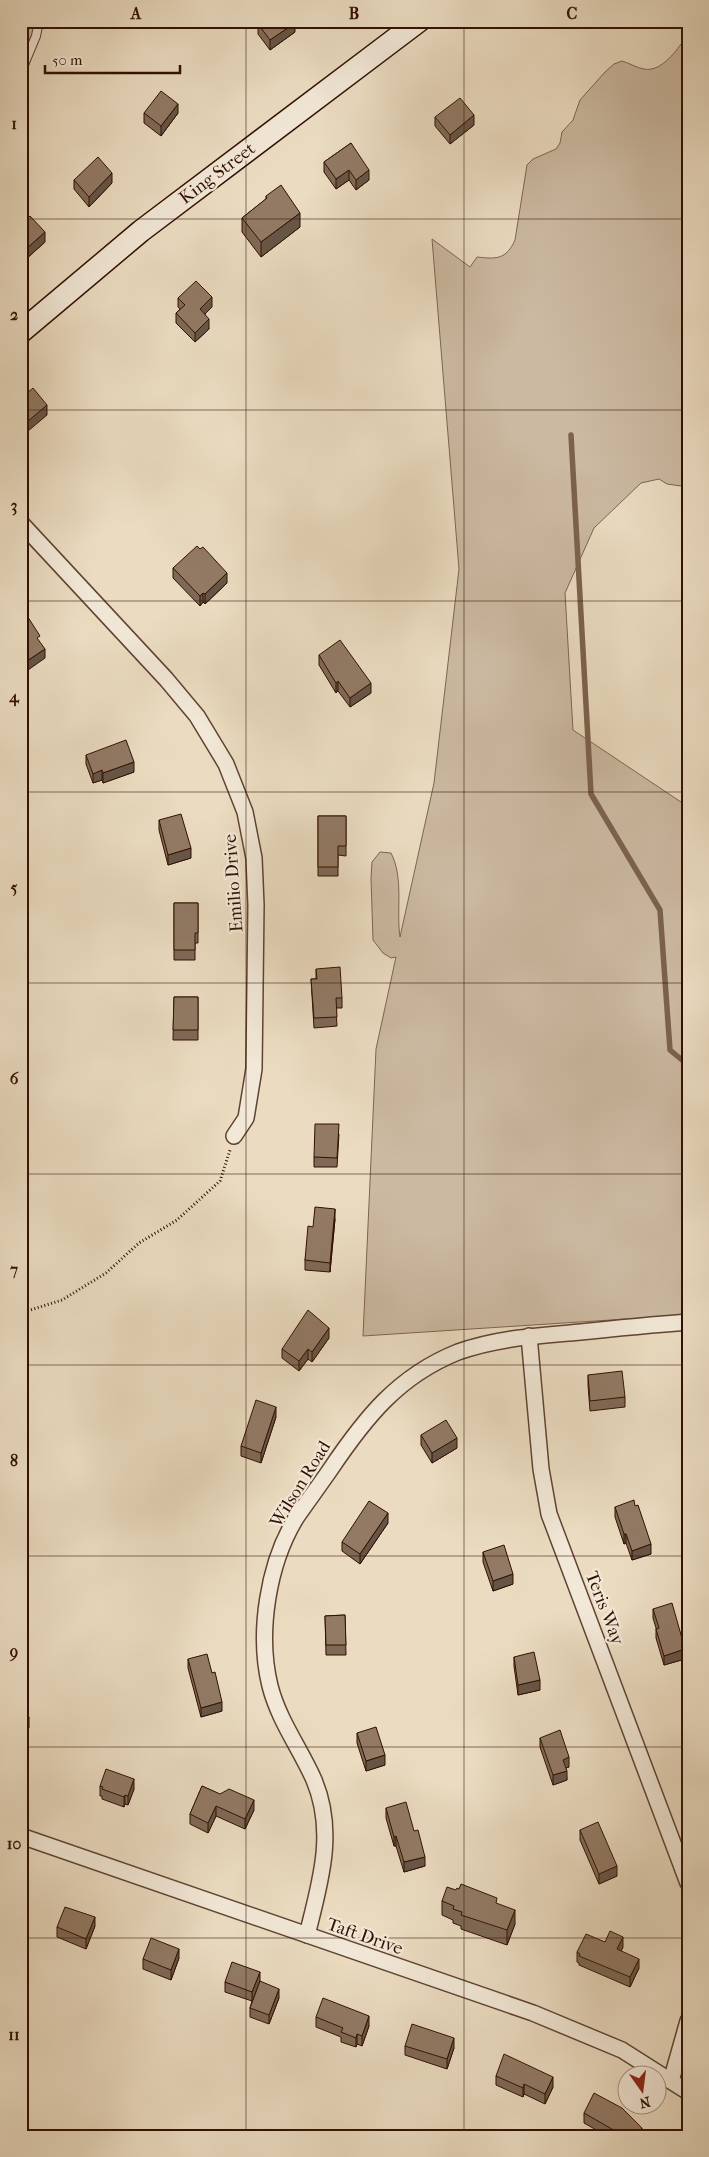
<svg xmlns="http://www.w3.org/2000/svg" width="709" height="2157" font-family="'IM FELL French Canon',serif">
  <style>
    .green { fill: #cbb9a1; stroke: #7e6452 }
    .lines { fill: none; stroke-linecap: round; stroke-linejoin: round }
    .stream { stroke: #7b614e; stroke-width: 5.5 }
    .service-casing { stroke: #604332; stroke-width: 10 }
    .minor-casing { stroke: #604332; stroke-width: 18 }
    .secondary-casing { stroke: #311002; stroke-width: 24 }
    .path { stroke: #311002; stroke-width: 3; stroke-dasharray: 1 2.5; stroke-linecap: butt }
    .service { stroke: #f2e8d7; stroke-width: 8 }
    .minor { stroke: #f2e8d7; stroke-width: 15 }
    .secondary { stroke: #f2e8d7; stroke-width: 21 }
    .wall { fill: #7e6957; stroke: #311002 }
    .shaded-wall { fill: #665547; stroke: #311002 }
    .building { fill: #927a65; stroke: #311002 }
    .grid { fill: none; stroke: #311002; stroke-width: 1; stroke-opacity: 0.55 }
    .labels { text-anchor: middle; stroke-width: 4.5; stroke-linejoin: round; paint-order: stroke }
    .street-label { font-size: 18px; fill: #311002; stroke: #f2e8d7 }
    .neatline { fill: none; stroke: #311002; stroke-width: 2 }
    .grid-label { font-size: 16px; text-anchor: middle; font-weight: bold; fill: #311002 }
  </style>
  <rect width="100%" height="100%" fill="#ebdcc1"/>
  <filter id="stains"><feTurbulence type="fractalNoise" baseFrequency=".004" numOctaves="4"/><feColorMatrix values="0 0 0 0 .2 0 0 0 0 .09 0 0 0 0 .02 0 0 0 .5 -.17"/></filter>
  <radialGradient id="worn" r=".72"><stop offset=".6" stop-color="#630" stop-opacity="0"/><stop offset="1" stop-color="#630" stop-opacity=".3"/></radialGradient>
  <g class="green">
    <polygon points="21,21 45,21 21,85"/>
    <path d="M688,33v454l-21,-3 -8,-5 -18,4 -47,45 -29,65 8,137 111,74h4v511l-325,21 13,-287 20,-92 -5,1 -8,-5 -10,-13 -2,-62 1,-16 8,-10 11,1c13,25 5,58 9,84l34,-154 25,-214 -27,-330 38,28 7,-10c19,2 29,3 38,-17l12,-75 6,-6 23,-10 4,-6 2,-11 11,-12 7,-20 25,-28 9,-8 8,-3c7,2 15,7 22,8 18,4 36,-22 44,-36z"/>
  </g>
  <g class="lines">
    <polyline class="stream" points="571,435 591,794 660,910 670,1050 688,1065"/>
    <defs>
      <polyline id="service" points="21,72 36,36 39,21"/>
      <g id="minor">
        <polyline points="21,523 166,679 197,716 226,764 245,812 254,858 256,905 254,1069 246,1118 234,1136"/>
        <polyline points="529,1336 541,1469 549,1514 688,1883"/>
        <polyline points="21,1836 533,2013 622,2050 688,2092"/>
        <path d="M307,1935c13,-52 29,-103 7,-155 -14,-32 -35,-59 -44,-94 -13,-53 -2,-122 26,-168 11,-16 23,-32 34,-48 35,-52 68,-94 128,-118 36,-13 75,-16 112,-19 39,-4 79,-8 118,-11"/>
        <polyline points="671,2081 688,2021"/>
      </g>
      <polyline id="secondary" points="21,332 141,231 419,21"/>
    </defs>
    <use href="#service" class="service-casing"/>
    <use href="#minor" class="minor-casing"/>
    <use href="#secondary" class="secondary-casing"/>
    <polyline class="path" points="21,1313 62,1300 106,1273 139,1243 177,1220 220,1181 230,1150"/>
    <use href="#service" class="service"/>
    <use href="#minor" class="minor"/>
    <use href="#secondary" class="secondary"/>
  </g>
  <g class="wall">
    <polygon points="258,24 295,32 270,50 258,34"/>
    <polygon points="144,113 178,113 161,136 144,123"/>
    <polygon points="435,117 474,125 450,144 435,126"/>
    <polygon points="351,143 369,180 356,190 349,180 336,189 324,172 324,162"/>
    <polygon points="74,180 112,183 89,207 74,189"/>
    <polygon points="266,196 300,227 261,257 242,232 242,218 266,199"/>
    <polygon points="21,224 45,242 25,260 23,257 21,258"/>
    <polygon points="178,298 212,307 205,314 209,329 195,342 176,323 176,313 180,309 178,307"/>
    <polygon points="173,568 227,583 205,604 203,602 200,606 173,578"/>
    <polygon points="319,655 371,693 350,707 338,691 336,693 319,665"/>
    <polygon points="86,755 134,772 103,783 102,780 93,783 86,764"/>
    <polygon points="318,816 346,816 346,856 338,855 338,876 318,876"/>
    <polygon points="159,820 191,858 168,865 159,830"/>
    <polygon points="174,903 198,903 198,943 195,943 195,960 174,960"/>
    <polygon points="316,969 342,998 342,1008 336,1008 337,1026 314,1028 311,979 316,979"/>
    <polygon points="174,997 198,997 198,1040 173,1040"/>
    <polygon points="339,1134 337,1167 314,1167 314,1157"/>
    <polygon points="335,1219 330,1272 305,1270 305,1260 313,1227"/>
    <polygon points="329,1338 312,1362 308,1359 299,1371 282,1358 282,1349"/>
    <polygon points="588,1375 625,1397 625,1407 590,1411 588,1385"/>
    <polygon points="276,1417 261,1463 241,1456 241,1446"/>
    <polygon points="421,1435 457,1448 432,1463 421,1445"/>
    <polygon points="615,1507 651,1554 632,1560 626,1543 624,1544 615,1517"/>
    <polygon points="388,1523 360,1564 342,1551 342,1542"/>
    <polygon points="483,1552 513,1584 493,1591 483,1562"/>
    <polygon points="653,1609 685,1659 664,1665 656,1638 656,1628 653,1618"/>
    <polygon points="345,1615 346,1655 326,1655 325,1616"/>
    <polygon points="514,1657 540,1690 518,1695 514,1666"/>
    <polygon points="188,1659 222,1711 201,1717 188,1668"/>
    <polygon points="688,1704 688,1728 684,1716 684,1706"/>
    <polygon points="21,1714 29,1727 22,1743 21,1743"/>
    <polygon points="357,1733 385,1765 366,1771 357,1743"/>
    <polygon points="540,1738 569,1767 566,1768 567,1780 553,1785 540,1747"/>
    <polygon points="100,1786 134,1789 128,1805 125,1804 124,1807 102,1799 102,1796 100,1796"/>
    <polygon points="202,1786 254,1810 245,1829 216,1816 208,1833 190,1824 190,1814"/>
    <polygon points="386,1808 414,1831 425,1866 404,1872 396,1846 394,1846 386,1818"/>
    <polygon points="580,1830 617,1876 599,1884 580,1840"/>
    <polygon points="442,1901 497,1904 515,1924 507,1945 461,1929 461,1926 453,1923 453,1920 442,1915"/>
    <polygon points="95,1926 86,1949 57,1937 57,1927"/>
    <polygon points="605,1942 623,1947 621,1951 639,1968 630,1987 579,1965 579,1963 577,1962 577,1952"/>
    <polygon points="179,1958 171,1980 143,1969 143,1959"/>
    <polygon points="225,1982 279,1998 269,2024 250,2017 250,2008 252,2001 225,1992"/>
    <polygon points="316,2017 369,2026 362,2046 357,2044 356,2047 341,2042 341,2037 316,2027"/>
    <polygon points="405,2046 454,2048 447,2069 405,2055"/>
    <polygon points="496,2076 553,2087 545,2104 524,2094 523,2097 496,2085"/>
    <polygon points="584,2113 642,2136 607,2136 584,2123"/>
  </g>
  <g class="shaded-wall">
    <polygon points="295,23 295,32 270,50 270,40"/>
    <polygon points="178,104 178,113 161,136 161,126"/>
    <polygon points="474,115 474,125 450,144 450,135"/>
    <polygon points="349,170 349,180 336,189 336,179"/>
    <polygon points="369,170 369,180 356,190 356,180"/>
    <polygon points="112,173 112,183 89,207 89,197"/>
    <polygon points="300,213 300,227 261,257 261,242"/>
    <polygon points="45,232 45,242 25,260 25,250"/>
    <polygon points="23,247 23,257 21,258 21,248"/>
    <polygon points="212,297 212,307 200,319 200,309"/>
    <polygon points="209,319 209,329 195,342 195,333"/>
    <polygon points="47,405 47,415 21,437 21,427"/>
    <polygon points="227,573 227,583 205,604 205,594"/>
    <polygon points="203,593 203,602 200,606 200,596"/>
    <polygon points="45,649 45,658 21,675 21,665"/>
    <polygon points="338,681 338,691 336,693 336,683"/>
    <polygon points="371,683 371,693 350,707 350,698"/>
    <polygon points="134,762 134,772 103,783 103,773"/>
    <polygon points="102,770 102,780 93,783 93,774"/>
    <polygon points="191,848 191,858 168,865 168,855"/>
    <polygon points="335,1209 335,1219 330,1272 330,1263"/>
    <polygon points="329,1328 329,1338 312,1362 312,1352"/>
    <polygon points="308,1349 308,1359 299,1371 299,1361"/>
    <polygon points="276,1407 276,1417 261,1463 261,1453"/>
    <polygon points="457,1438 457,1448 432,1463 432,1453"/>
    <polygon points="388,1513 388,1523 360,1564 360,1554"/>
    <polygon points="624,1534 626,1534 626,1543 624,1544"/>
    <polygon points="651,1544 651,1554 632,1560 632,1551"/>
    <polygon points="513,1574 513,1584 493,1591 493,1581"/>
    <polygon points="685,1649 685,1659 664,1665 664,1656"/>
    <polygon points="540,1680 540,1690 518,1695 518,1685"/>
    <polygon points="222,1702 222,1711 201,1717 201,1708"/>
    <polygon points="29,1717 29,1727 22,1743 22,1734"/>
    <polygon points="385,1755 385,1765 366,1771 366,1761"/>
    <polygon points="569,1757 569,1767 563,1769 563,1760"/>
    <polygon points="567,1771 567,1780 553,1785 553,1775"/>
    <polygon points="134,1779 134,1789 128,1805 128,1796"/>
    <polygon points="125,1795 125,1804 124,1807 124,1797"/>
    <polygon points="254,1800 254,1810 245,1829 245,1819"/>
    <polygon points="216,1806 216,1816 208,1833 208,1823"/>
    <polygon points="396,1836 396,1846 394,1846 394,1837"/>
    <polygon points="425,1857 425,1866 404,1872 404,1862"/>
    <polygon points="617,1866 617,1876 599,1884 599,1874"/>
    <polygon points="515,1910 515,1924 507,1945 507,1930"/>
    <polygon points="95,1917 95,1926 86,1949 86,1939"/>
    <polygon points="623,1937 623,1947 617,1959 617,1949"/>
    <polygon points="179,1949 179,1958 171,1980 171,1970"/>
    <polygon points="639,1959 639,1968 630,1987 630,1977"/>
    <polygon points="260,1972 260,1982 252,2002 252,1992"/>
    <polygon points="279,1989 279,1998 269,2024 269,2015"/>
    <polygon points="369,2016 369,2026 362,2046 362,2036"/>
    <polygon points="357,2034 357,2044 356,2047 356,2038"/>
    <polygon points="454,2038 454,2048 447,2069 447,2059"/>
    <polygon points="553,2077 553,2087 545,2104 545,2094"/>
    <polygon points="524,2084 524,2094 523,2097 523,2088"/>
    <polygon points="642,2128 642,2136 634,2136"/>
  </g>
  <g class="building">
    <polygon points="262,21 294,21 295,23 270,40 258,24"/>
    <polygon points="161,91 178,104 161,126 144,113"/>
    <polygon points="460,98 474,115 450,135 435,117"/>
    <polygon points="351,143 369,170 356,180 349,170 336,179 324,162"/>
    <polygon points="98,157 112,173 89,197 74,180"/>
    <polygon points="281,185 300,213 261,242 242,218 267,198 266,196"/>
    <polygon points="30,216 45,232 25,250 23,247 21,248 21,224"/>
    <polygon points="196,281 212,297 200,309 209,319 195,333 176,313 185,305 178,298"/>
    <polygon points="33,388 47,405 21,427 21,398"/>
    <polygon points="197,546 200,549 203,547 227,573 205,594 203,593 200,596 173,568"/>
    <polygon points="24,611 40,636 37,638 45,649 21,665 21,612"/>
    <polygon points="340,640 371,683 350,698 338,681 336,683 319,655"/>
    <polygon points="126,740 134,762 103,773 102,770 93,774 86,755"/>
    <polygon points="181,814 191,848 168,855 159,820"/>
    <polygon points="318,816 346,816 346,846 338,846 338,867 318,867"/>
    <polygon points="174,903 198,903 198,933 195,933 195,950 174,950"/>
    <polygon points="340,967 342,998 336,998 337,1017 314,1018 311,979 317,979 316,969"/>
    <polygon points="174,997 198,997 198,1030 173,1030"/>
    <polygon points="315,1124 339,1124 337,1158 314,1157"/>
    <polygon points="315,1207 335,1209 330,1263 305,1260 308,1226 313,1227"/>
    <polygon points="308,1310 329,1328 312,1352 308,1349 299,1361 282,1349"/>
    <polygon points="622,1371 625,1397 590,1401 588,1375"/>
    <polygon points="256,1400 276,1407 261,1453 241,1446"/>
    <polygon points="446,1420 457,1438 432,1453 421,1435"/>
    <polygon points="634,1500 635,1506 638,1505 651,1544 632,1551 626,1534 624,1534 615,1507"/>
    <polygon points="369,1501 388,1513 360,1554 342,1542"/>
    <polygon points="504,1545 513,1574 493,1581 483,1552"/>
    <polygon points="672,1603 685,1649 664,1656 656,1629 659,1628 653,1609"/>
    <polygon points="345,1615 346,1645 326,1645 325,1616"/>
    <polygon points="534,1652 540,1680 518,1685 514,1657"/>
    <polygon points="207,1654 212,1673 215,1672 222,1702 201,1708 188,1659"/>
    <polygon points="688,1704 688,1719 684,1706"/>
    <polygon points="21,1714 29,1717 22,1734 21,1733"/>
    <polygon points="376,1727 385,1755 366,1761 357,1733"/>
    <polygon points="560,1730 569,1757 563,1760 567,1771 553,1775 540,1738"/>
    <polygon points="106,1769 134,1779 128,1796 125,1795 124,1797 102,1789 103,1787 100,1786"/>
    <polygon points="202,1786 220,1794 229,1789 254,1800 245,1819 216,1806 208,1823 190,1814"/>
    <polygon points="406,1802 414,1831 418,1830 425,1857 404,1862 396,1836 394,1837 386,1808"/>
    <polygon points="598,1822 617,1866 599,1874 580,1830"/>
    <polygon points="461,1884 497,1898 496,1903 515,1910 507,1930 461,1915 462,1912 453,1909 454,1906 442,1901 447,1887 456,1890 457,1888 459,1889"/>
    <polygon points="65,1907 95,1917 86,1939 57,1927"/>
    <polygon points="610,1931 623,1937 617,1949 639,1959 630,1977 579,1956 580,1954 577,1952 586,1934 605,1942"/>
    <polygon points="151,1938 179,1949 171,1970 143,1959"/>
    <polygon points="232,1962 260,1972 252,1992 225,1982"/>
    <polygon points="260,1981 279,1989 269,2015 250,2008"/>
    <polygon points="323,1998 369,2016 362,2036 357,2034 356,2038 341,2032 343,2028 316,2017"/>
    <polygon points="412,2024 454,2038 447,2059 405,2046"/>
    <polygon points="504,2054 553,2077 545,2094 524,2084 523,2088 496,2076"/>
    <polygon points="594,2093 622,2108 642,2128 634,2136 621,2136 617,2132 584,2113"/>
  </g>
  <path class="grid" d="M246,21v2115M464,21v2115M21,219h667M21,410h667M21,601h667M21,792h667M21,983h667M21,1174h667M21,1365h667M21,1556h667M21,1747h667M21,1938h667"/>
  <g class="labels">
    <g class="street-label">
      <text transform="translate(217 173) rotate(-37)" y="6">King Street</text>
      <text transform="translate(233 883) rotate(-94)" y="6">Emilio Drive</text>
      <text transform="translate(300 1484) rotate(-58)" y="6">Wilson Road</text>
      <text transform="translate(605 1608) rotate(69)" y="6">Teris Way</text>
      <text transform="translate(365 1936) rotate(19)" y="6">Taft Drive</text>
    </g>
  </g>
  <rect width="709" height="2157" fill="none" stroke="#ebdcc1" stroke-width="55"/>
  <g transform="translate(642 2090) rotate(166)"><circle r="24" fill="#f2e8d7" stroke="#a59282"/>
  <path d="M0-4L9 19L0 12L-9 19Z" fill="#8f2418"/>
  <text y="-8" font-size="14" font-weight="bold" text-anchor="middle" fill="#311002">N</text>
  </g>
  <path d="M45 65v8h135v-8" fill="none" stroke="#311002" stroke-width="2.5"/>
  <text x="52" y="65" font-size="15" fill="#311002" stroke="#f2e8d7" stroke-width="4" paint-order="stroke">50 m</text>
  <rect x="28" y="28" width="654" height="2102" class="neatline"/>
  <g class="grid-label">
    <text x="136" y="19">A</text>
    <text x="354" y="19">B</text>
    <text x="572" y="19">C</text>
    <text x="14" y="129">1</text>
    <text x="14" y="320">2</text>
    <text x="14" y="511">3</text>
    <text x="14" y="702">4</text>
    <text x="14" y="893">5</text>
    <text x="14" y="1084">6</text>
    <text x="14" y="1275">7</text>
    <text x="14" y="1466">8</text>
    <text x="14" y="1657">9</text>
    <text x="14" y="1849">10</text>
    <text x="14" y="2040">11</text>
  </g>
  <rect width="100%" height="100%" filter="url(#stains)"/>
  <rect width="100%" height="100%" fill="url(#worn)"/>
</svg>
